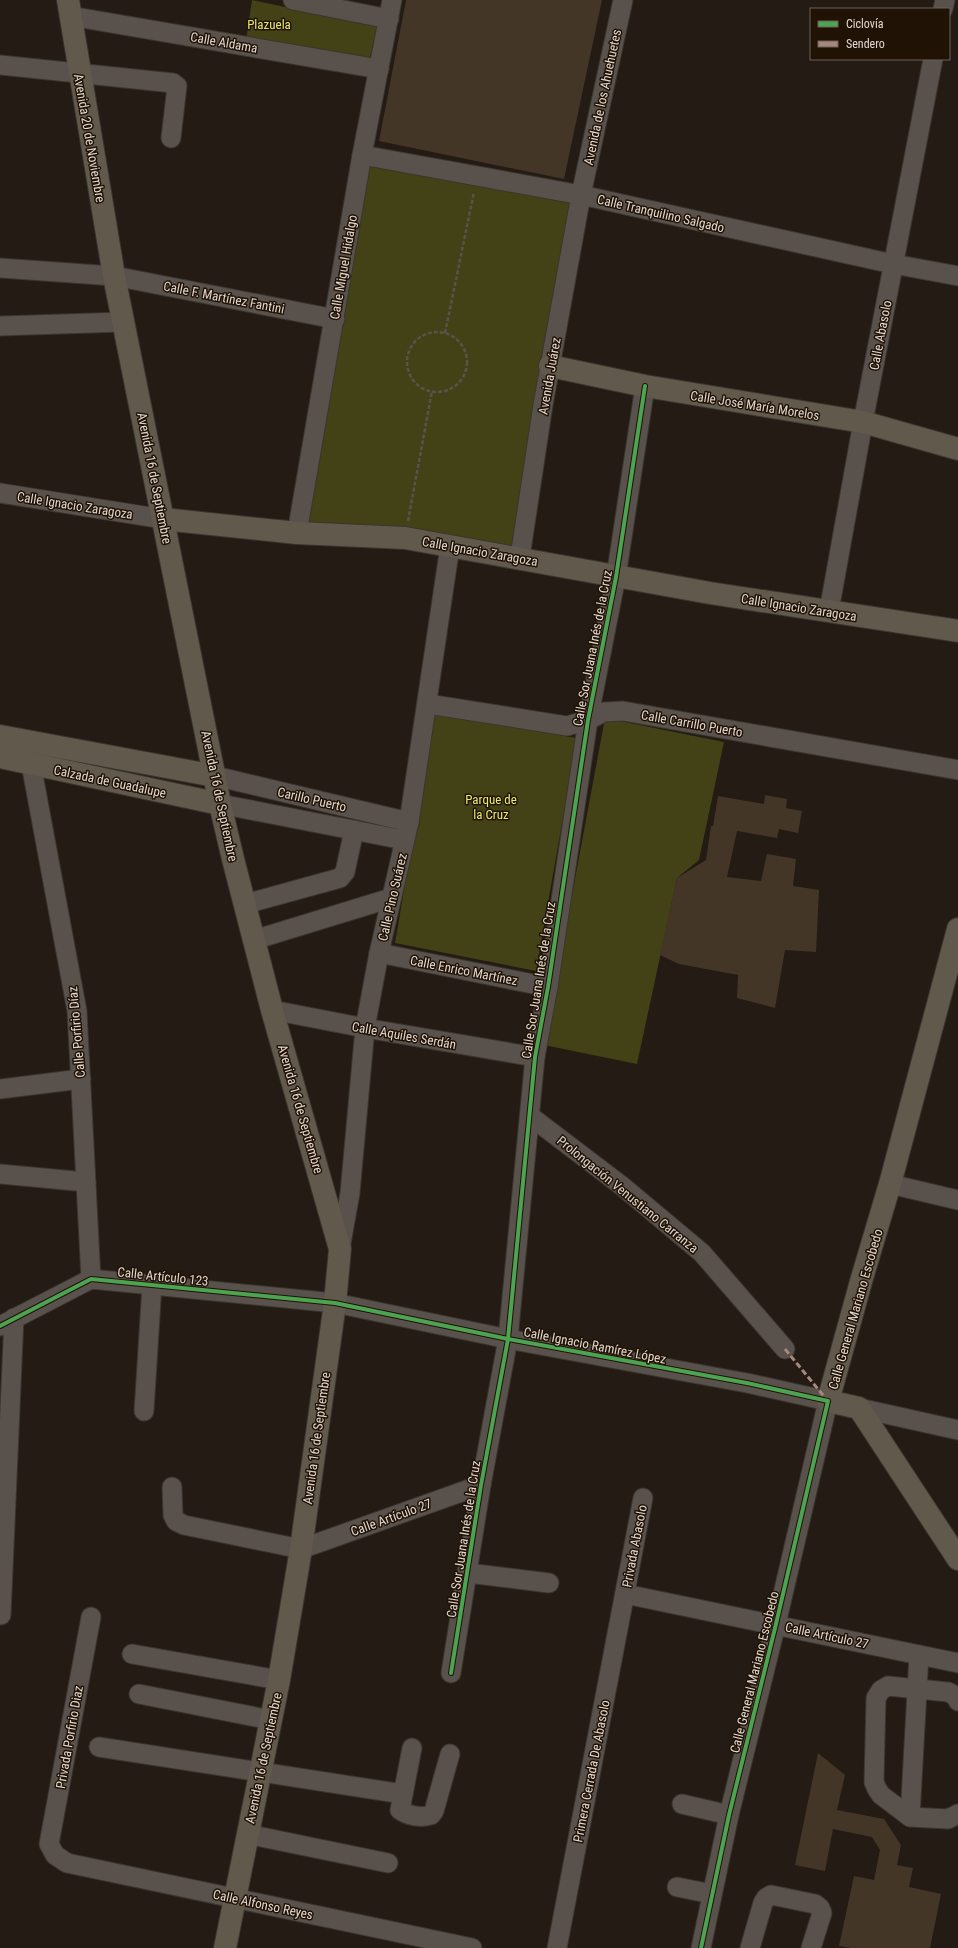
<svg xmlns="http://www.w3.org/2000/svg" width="958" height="1948" font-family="'Roboto Condensed',sans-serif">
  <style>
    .green { fill: #424216 }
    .building { fill: #443627 }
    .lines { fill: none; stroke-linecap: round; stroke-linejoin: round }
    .minor-casing { stroke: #3b352f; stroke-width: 21 }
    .major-casing { stroke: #3b352f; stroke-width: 24 }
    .path { stroke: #59524d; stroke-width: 2.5; stroke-dasharray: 4 2; stroke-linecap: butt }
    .minor { stroke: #58514c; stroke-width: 19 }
    .major { stroke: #61594c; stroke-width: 22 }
    .quiet { stroke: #a5887d; stroke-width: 3; stroke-dasharray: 6 3; stroke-linecap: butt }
    .cycleway-casing { stroke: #201205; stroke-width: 6 }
    .cycleway { stroke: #4ca352; stroke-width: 4 }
    .labels { text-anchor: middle; stroke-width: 3; stroke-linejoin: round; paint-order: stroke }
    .park-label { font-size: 13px; fill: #e8ec69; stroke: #201205 }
    .street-label { font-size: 13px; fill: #e2d8cf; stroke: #201205 }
  </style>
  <rect width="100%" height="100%" fill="#231b14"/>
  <g class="green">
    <polygon points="252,0 377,26 369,63 246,40"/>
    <polygon points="362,155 581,195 520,557 297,533"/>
    <polygon points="434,714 577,738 536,971 395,943"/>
    <polygon points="605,718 724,742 699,860 677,878 637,1064 544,1045"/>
  </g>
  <g class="building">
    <polygon points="406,0 602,0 564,179 379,141"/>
    <polygon points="765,795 787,799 786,808 802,811 798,833 779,829 777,838 737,831 727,877 761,881 767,854 796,859 793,886 819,890 816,952 785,950 775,1008 737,998 738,975 679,964 660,955 677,878 706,860 711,826 713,826 718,796 764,804"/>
    <polygon points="818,1753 845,1775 837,1810 884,1819 901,1845 897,1865 913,1868 909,1887 941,1894 930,1948 851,1948 839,1946 854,1876 874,1880 880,1850 872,1837 833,1829 825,1871 795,1865"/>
  </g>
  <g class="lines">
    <defs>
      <g id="minor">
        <polyline points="293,0 389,19"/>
        <polyline points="943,9 945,0"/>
        <polyline points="70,16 379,69"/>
        <polyline points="0,65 173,83 177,86 171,138"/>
        <polyline points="362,155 581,195 893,264 958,276"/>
        <polyline points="0,268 114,276 335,319"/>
        <polyline points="0,326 123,322"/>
        <polyline points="0,493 163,519"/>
        <polyline points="297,533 362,155 392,0"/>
        <polyline points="520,557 543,405 581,195 623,0"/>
        <polyline points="829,611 863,422 933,59"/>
        <polyline points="428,704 567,726 588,720 604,712 623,711 958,770"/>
        <polyline points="31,764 77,1011 91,1279"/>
        <polyline points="215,776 409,822"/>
        <polyline points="220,804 404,840"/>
        <polyline points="245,904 340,878 345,872 354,830"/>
        <polyline points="254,940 391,898"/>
        <polyline points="379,953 548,987"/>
        <polyline points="272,1010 365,1028 535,1057"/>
        <polyline points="0,1089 81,1079"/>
        <polyline points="530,1116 622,1186 702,1253 785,1349"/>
        <polyline points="0,1174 86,1182"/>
        <polyline points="890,1184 958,1200"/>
        <polyline points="340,1249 350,1193 365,1028 379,953 409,822 450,546"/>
        <polyline points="0,1326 91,1279 335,1303 508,1339 747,1383 828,1401 776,1624 729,1815 701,1948"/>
        <polyline points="859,1408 958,1430"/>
        <polyline points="144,1411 152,1285"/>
        <polyline points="172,1487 173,1515 176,1521 184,1525 301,1549 481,1485"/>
        <polyline points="468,1573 549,1583"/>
        <polyline points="625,1594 958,1663"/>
        <polyline points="1,1615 14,1318"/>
        <polyline points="91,1617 49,1844 55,1855 67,1863 472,1948"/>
        <polyline points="132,1654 279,1680"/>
        <polyline points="451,1673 481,1485 508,1339 535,1057 548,987 588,720 616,577 645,386"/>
        <polyline points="139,1694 271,1720"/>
        <polyline points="958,1701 956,1696 948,1692 888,1686 881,1690 876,1698 874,1782 877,1789 881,1795 910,1817 948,1819 958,1814"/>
        <polyline points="99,1747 403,1794"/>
        <path d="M412,1748l-12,62c8,6 21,8 31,5l3,-4 16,-57"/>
        <polyline points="682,1804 729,1815"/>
        <polyline points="910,1817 919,1655"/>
        <polyline points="247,1834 388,1863"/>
        <polyline points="677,1887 712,1894"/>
        <polyline points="557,1948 643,1498"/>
        <polyline points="750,1948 763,1903 766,1898 771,1895 815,1904 820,1908 822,1913 811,1948"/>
      </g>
      <g id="major">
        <polyline points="68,0 114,276 220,804 233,859 272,1010 340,1249 335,1303 301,1549 279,1680 225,1948"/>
        <polyline points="550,366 645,386 863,422 958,449"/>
        <polyline points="163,519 297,533 405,538 710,593 958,631"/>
        <polyline points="0,736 215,776"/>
        <polyline points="0,757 220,804"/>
        <polyline points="958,929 890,1184 862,1278 828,1401 859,1408 958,1559"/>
      </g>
    </defs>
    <use href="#minor" class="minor-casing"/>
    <use href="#major" class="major-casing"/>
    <g class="path">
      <circle cx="437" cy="362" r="30"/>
      <polyline points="445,333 474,192"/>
      <polyline points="408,521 432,391"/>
    </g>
    <use href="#minor" class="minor"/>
    <use href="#major" class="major"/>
    <polyline class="quiet" points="785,1349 827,1400"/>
    <defs>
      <g id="cycleway">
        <polyline points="0,1326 91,1279 335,1303 508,1339 747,1383 828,1401 776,1624 729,1815 701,1948"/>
        <polyline points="451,1673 481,1485 508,1339 535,1057 548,987 588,720 616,577 645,386"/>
      </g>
    </defs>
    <use href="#cycleway" class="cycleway-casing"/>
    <use href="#cycleway" class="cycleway"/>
  </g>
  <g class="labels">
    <g class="park-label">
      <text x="269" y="29">Plazuela</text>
      <text x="491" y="804">Parque de<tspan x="491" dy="15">la Cruz</tspan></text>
    </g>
    <g class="street-label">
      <text transform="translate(224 42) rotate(10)" y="5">Calle Aldama</text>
      <text transform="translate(602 97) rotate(-78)" y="5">Avenida de los Ahuehuetes</text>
      <text transform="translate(90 138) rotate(80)" y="5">Avenida 20 de Noviembre</text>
      <text transform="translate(661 213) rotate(13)" y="5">Calle Tranquilino Salgado</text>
      <text transform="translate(343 267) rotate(-80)" y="5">Calle Miguel Hidalgo</text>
      <text transform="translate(224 297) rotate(11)" y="5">Calle F. Martínez Fantini</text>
      <text transform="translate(880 335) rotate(-79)" y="5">Calle Abasolo</text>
      <text transform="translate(549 376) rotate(-80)" y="5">Avenida Juárez</text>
      <text transform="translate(755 405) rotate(9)" y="5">Calle José María Morelos</text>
      <text transform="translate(155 478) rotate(79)" y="5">Avenida 16 de Septiembre</text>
      <text transform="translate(75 505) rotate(9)" y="5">Calle Ignacio Zaragoza</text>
      <text transform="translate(480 551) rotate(10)" y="5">Calle Ignacio Zaragoza</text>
      <text transform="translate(799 607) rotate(9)" y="5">Calle Ignacio Zaragoza</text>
      <text transform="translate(592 648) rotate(-79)" y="5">Calle Sor Juana Inés de la Cruz</text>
      <text transform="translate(692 723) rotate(10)" y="5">Calle Carrillo Puerto</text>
      <text transform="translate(110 781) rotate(12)" y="5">Calzada de Guadalupe</text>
      <text transform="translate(220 796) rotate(78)" y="5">Avenida 16 de Septiembre</text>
      <text transform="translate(312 799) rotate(13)" y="5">Carillo Puerto</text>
      <text transform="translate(392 897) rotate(-77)" y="5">Calle Pino Suárez</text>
      <text transform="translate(464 970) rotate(11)" y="5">Calle Enrico Martínez</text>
      <text transform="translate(538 980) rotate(-81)" y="5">Calle Sor Juana Inés de la Cruz</text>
      <text transform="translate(76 1032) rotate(-95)" y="5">Calle Porfirio Díaz</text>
      <text transform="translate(404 1035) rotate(10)" y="5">Calle Aquiles Serdán</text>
      <text transform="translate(301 1109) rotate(74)" y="5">Avenida 16 de Septiembre</text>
      <text transform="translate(628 1194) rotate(39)" y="5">Prolongación Venustiano Carranza</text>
      <text transform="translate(163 1276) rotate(6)" y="5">Calle Artículo 123</text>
      <text transform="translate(855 1309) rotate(-74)" y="5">Calle General Mariano Escobedo</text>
      <text transform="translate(595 1345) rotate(11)" y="5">Calle Ignacio Ramírez López</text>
      <text transform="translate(316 1438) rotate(-82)" y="5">Avenida 16 de Septiembre</text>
      <text transform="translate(391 1517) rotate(-20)" y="5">Calle Artículo 27</text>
      <text transform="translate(463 1539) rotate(-81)" y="5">Calle Sor Juana Inés de la Cruz</text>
      <text transform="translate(634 1546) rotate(-79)" y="5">Privada Abasolo</text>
      <text transform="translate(827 1635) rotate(12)" y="5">Calle Artículo 27</text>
      <text transform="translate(754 1672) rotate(-76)" y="5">Calle General Mariano Escobedo</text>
      <text transform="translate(69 1737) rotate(-80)" y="5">Privada Porfirio Diaz</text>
      <text transform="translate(263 1758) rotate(-78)" y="5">Avenida 16 de Septiembre</text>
      <text transform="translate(591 1771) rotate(-79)" y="5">Primera Cerrada De Abasolo</text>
      <text transform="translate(263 1904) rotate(12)" y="5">Calle Alfonso Reyes</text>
    </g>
  </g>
  <rect x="810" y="8" width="140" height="52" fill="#201205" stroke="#6e6156"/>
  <rect x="818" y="21" width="20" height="6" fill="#4ca352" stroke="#6e6156"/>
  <text x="846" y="28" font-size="12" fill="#e2d8cf">Ciclovía</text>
  <rect x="818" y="41" width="20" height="6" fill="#a5887d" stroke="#6e6156"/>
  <text x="846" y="48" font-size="12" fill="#e2d8cf">Sendero</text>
</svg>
